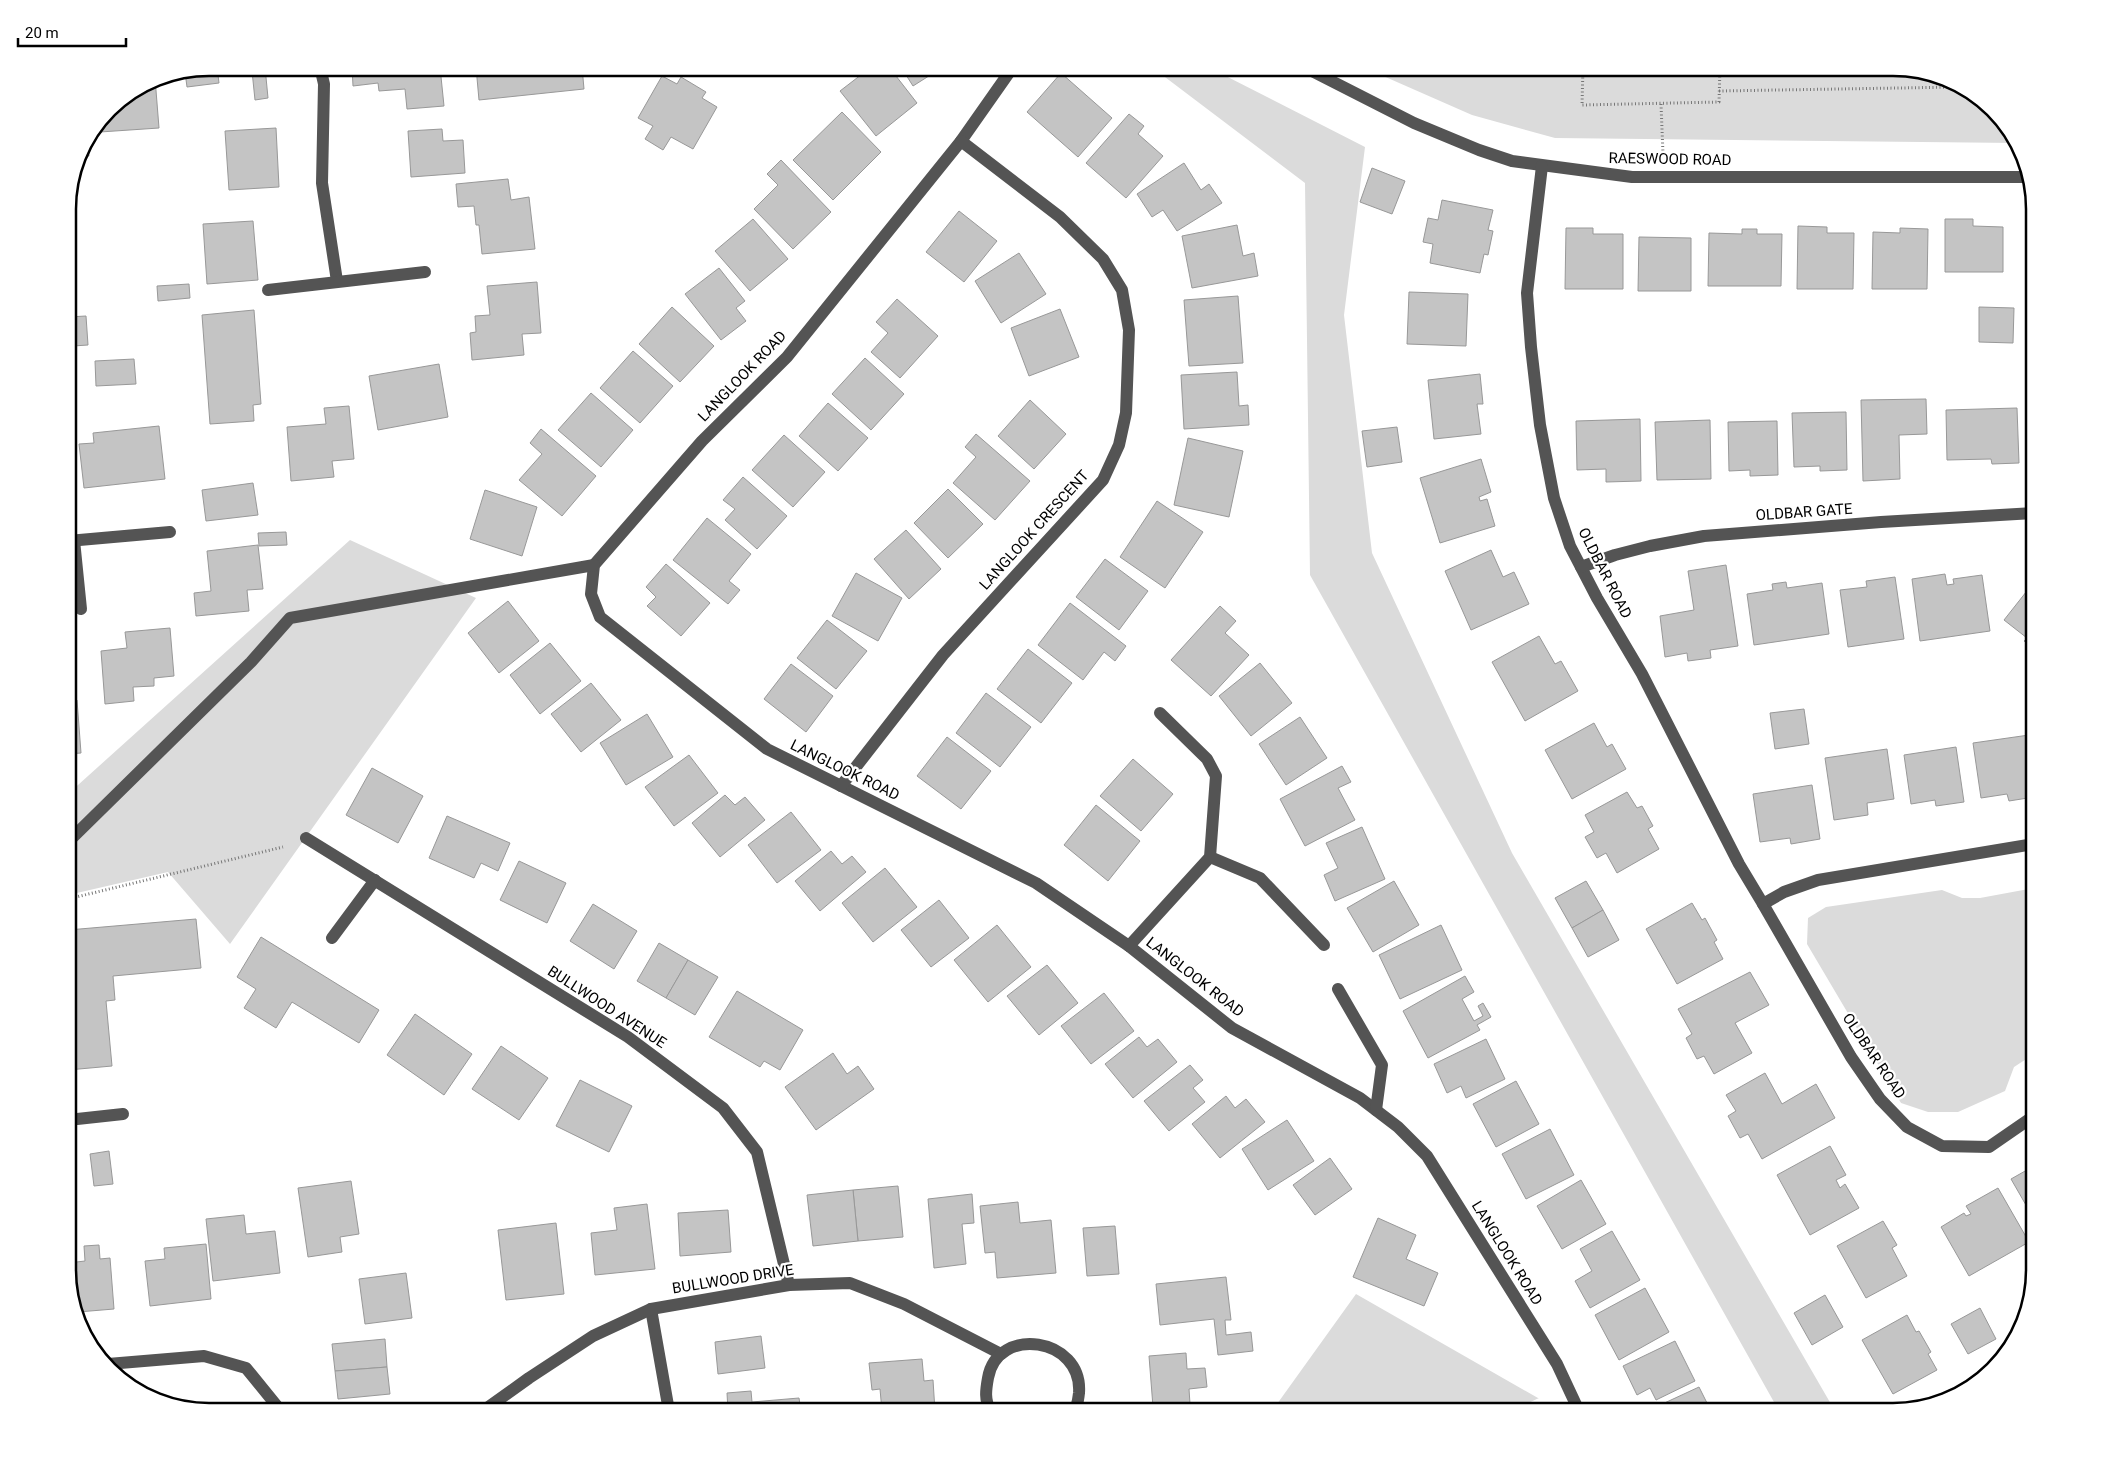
<svg xmlns="http://www.w3.org/2000/svg" width="2102" height="1479" font-family="Roboto,sans-serif">
  <style>
    .green { fill: #dbdbdb }
    .building { fill: #c4c4c4; stroke: #989898 }
    .lines { fill: none; stroke-linecap: round; stroke-linejoin: round }
    .path { stroke: #767676; stroke-width: 3; stroke-dasharray: 1 2.5; stroke-linecap: butt }
    .minor { stroke: #545454; stroke-width: 12 }
    .labels { text-anchor: middle; stroke-width: 4.5; stroke-linejoin: round; paint-order: stroke }
    .street-label { font-size: 15px; fill: #000; stroke: #fff }
    .rim { fill: none; stroke: #000; stroke-width: 2.5 }
  </style>
  <rect width="100%" height="100%" fill="#fff"/>
  <g class="green">
    <polygon points="1153,68 1210,68 1365,147 1344,315 1372,553 1512,853 1835,1411 1779,1411 1310,575 1305,183"/>
    <polygon points="1365,68 1893,68 1972,91 2017,143 1555,138 1472,115"/>
    <polygon points="350,540 476,598 230,944 168,872 68,895 68,794"/>
    <polygon points="2034,888 2034,1054 2014,1067 2005,1091 1958,1112 1928,1112 1901,1103 1807,944 1808,918 1826,907 1942,890 1962,898 1980,898"/>
    <polygon points="1356,1294 1538,1398 1539,1398 1511,1411 1272,1411"/>
  </g>
  <g class="building">
    <polygon points="209,67 217,67 219,83 187,87 185,72"/>
    <polygon points="230,67 265,67 268,98 255,100 252,71 231,73"/>
    <polygon points="352,67 440,67 444,106 407,109 405,89 379,91 378,83 353,86"/>
    <polygon points="476,67 582,67 584,89 479,100"/>
    <polygon points="621,67 641,67 636,76"/>
    <polygon points="863,67 889,67 917,103 876,136 840,91 866,71"/>
    <polygon points="901,67 943,67 913,86"/>
    <polygon points="1061,73 1112,118 1078,157 1027,112"/>
    <polygon points="662,76 677,84 681,77 706,92 702,98 717,107 693,149 671,137 663,150 645,139 653,126 638,118"/>
    <polygon points="155,78 159,128 100,132 100,123 109,109"/>
    <polygon points="842,112 881,152 833,200 793,160"/>
    <polygon points="1129,114 1144,126 1138,134 1163,156 1126,198 1086,163"/>
    <polygon points="276,128 279,187 229,190 225,131"/>
    <polygon points="442,129 443,141 463,140 465,173 411,177 408,131"/>
    <polygon points="87,141 89,156 78,157 78,155"/>
    <polygon points="781,160 831,212 793,249 754,209 778,185 767,174"/>
    <polygon points="1184,163 1201,190 1209,184 1222,203 1177,231 1163,210 1152,217 1137,194"/>
    <polygon points="1372,168 1405,181 1392,214 1360,202"/>
    <polygon points="508,179 511,200 529,197 535,249 482,254 479,225 476,225 474,206 458,207 456,184"/>
    <polygon points="1442,200 1493,210 1488,230 1493,231 1488,255 1484,254 1480,273 1430,263 1433,244 1423,242 1428,218 1438,220"/>
    <polygon points="68,207 75,300 68,300"/>
    <polygon points="959,211 997,241 964,282 926,252"/>
    <polygon points="753,219 788,259 750,291 715,251"/>
    <polygon points="1945,219 1973,219 1973,226 2003,227 2003,272 1945,272"/>
    <polygon points="253,221 258,280 207,284 203,224"/>
    <polygon points="1237,225 1243,256 1254,253 1258,276 1192,288 1182,236"/>
    <polygon points="1798,226 1827,227 1827,233 1854,233 1853,289 1797,289"/>
    <polygon points="1566,228 1593,228 1593,234 1623,234 1623,289 1565,289"/>
    <polygon points="1900,228 1928,229 1927,289 1872,289 1873,232 1900,233"/>
    <polygon points="1742,229 1757,229 1757,234 1782,234 1781,286 1708,286 1709,233 1742,234"/>
    <polygon points="1639,237 1691,238 1691,291 1638,291"/>
    <polygon points="1019,253 1046,294 1001,323 975,281"/>
    <polygon points="719,268 745,301 736,308 746,321 721,340 685,294"/>
    <polygon points="537,282 541,333 522,334 524,355 472,360 470,333 476,332 475,316 490,315 487,286"/>
    <polygon points="189,284 190,298 158,301 157,286"/>
    <polygon points="1409,292 1468,294 1466,346 1407,344"/>
    <polygon points="1238,296 1243,363 1189,366 1184,300"/>
    <polygon points="897,299 938,336 900,378 871,352 888,333 876,322"/>
    <polygon points="672,307 714,346 680,382 639,344"/>
    <polygon points="1979,307 2014,308 2013,343 1979,342"/>
    <polygon points="1060,309 1079,357 1029,376 1011,328"/>
    <polygon points="254,310 261,404 253,405 254,421 210,424 202,315"/>
    <polygon points="86,316 88,345 73,346 75,376 68,376 68,317"/>
    <polygon points="633,351 673,386 640,423 600,388"/>
    <polygon points="865,358 904,394 871,430 832,394"/>
    <polygon points="134,359 136,384 96,386 95,361"/>
    <polygon points="439,364 448,417 378,430 369,376"/>
    <polygon points="1237,372 1239,406 1248,405 1249,425 1184,429 1181,375"/>
    <polygon points="1480,374 1483,404 1477,404 1481,434 1434,439 1428,380"/>
    <polygon points="591,393 633,430 601,467 558,430"/>
    <polygon points="1926,399 1927,434 1899,435 1900,479 1863,481 1861,400"/>
    <polygon points="1030,400 1066,434 1034,469 998,436"/>
    <polygon points="828,403 868,438 838,471 799,436"/>
    <polygon points="349,406 354,459 332,461 334,477 291,481 287,427 326,424 324,408"/>
    <polygon points="2017,408 2019,463 1992,464 1991,459 1947,460 1946,410"/>
    <polygon points="1846,412 1847,470 1820,471 1820,466 1794,467 1792,413"/>
    <polygon points="1640,419 1641,481 1606,482 1606,469 1577,470 1576,421"/>
    <polygon points="1710,420 1711,479 1657,480 1655,422"/>
    <polygon points="1777,421 1778,475 1750,476 1750,470 1729,471 1728,422"/>
    <polygon points="159,426 165,479 84,488 79,444 94,443 93,433"/>
    <polygon points="1397,427 1402,462 1367,467 1362,431"/>
    <polygon points="541,429 596,476 562,516 519,480 542,454 530,443"/>
    <polygon points="976,434 1030,481 995,520 953,483 976,457 965,447"/>
    <polygon points="784,435 825,472 793,507 752,470"/>
    <polygon points="1188,438 1243,451 1229,517 1174,505"/>
    <polygon points="68,453 74,502 68,502"/>
    <polygon points="1481,459 1491,492 1479,497 1480,501 1487,499 1495,526 1440,543 1420,478"/>
    <polygon points="743,477 787,516 757,549 725,520 735,509 723,500"/>
    <polygon points="253,483 258,515 206,521 202,490"/>
    <polygon points="948,489 983,524 948,558 914,523"/>
    <polygon points="485,490 537,507 522,556 470,539"/>
    <polygon points="1157,501 1203,532 1165,588 1120,557"/>
    <polygon points="707,518 751,554 729,581 740,590 728,604 673,560"/>
    <polygon points="906,530 941,569 909,599 874,559"/>
    <polygon points="286,532 287,545 259,546 258,533"/>
    <polygon points="258,545 263,589 247,590 249,611 196,616 194,593 211,591 207,551"/>
    <polygon points="1491,550 1503,577 1514,572 1529,604 1471,630 1445,571"/>
    <polygon points="1105,559 1148,591 1119,630 1076,597"/>
    <polygon points="666,564 710,603 681,636 647,606 656,597 646,587"/>
    <polygon points="1726,565 1738,646 1710,650 1711,658 1688,661 1687,653 1665,657 1660,616 1694,610 1688,571"/>
    <polygon points="856,573 902,598 878,641 832,616"/>
    <polygon points="1945,574 1947,585 1954,584 1953,579 1982,575 1990,631 1920,641 1912,579"/>
    <polygon points="1895,577 1904,639 1848,647 1840,590 1867,587 1866,581"/>
    <polygon points="1786,582 1787,588 1822,583 1829,634 1754,645 1747,594 1773,590 1772,584"/>
    <polygon points="2034,582 2034,650 2024,641 2027,638 2004,620"/>
    <polygon points="508,601 539,641 499,673 468,633"/>
    <polygon points="1070,603 1126,646 1115,661 1104,652 1083,680 1038,645"/>
    <polygon points="1220,606 1236,621 1225,633 1249,655 1211,696 1171,660"/>
    <polygon points="827,620 867,651 836,689 797,658"/>
    <polygon points="170,628 174,676 154,678 154,686 133,687 134,701 105,704 101,651 127,648 125,632"/>
    <polygon points="1539,636 1555,664 1561,661 1578,691 1525,721 1492,662"/>
    <polygon points="550,643 581,681 540,714 510,675"/>
    <polygon points="1028,649 1072,683 1041,723 997,689"/>
    <polygon points="1260,663 1292,703 1251,736 1219,696"/>
    <polygon points="791,664 833,696 806,732 764,699"/>
    <polygon points="591,683 621,720 581,752 551,714"/>
    <polygon points="986,693 1031,727 1000,767 956,733"/>
    <polygon points="77,700 81,753 68,754 68,701"/>
    <polygon points="1804,709 1809,744 1775,749 1770,713"/>
    <polygon points="647,714 673,757 626,785 600,743"/>
    <polygon points="1300,717 1327,758 1286,785 1259,744"/>
    <polygon points="1594,723 1607,747 1612,744 1626,769 1572,799 1545,750"/>
    <polygon points="2029,735 2034,770 2034,797 2009,801 2007,794 1981,798 1973,743"/>
    <polygon points="947,737 991,771 961,809 917,776"/>
    <polygon points="1956,747 1964,802 1936,806 1935,800 1911,804 1904,755"/>
    <polygon points="1887,749 1894,799 1867,803 1868,815 1834,820 1825,758"/>
    <polygon points="689,755 718,793 674,826 645,787"/>
    <polygon points="1133,759 1173,794 1141,831 1100,796"/>
    <polygon points="1342,766 1351,782 1338,788 1355,820 1305,846 1280,799"/>
    <polygon points="372,768 423,796 398,843 346,815"/>
    <polygon points="1812,785 1820,839 1791,844 1790,838 1760,842 1753,794"/>
    <polygon points="1627,792 1637,808 1642,806 1653,826 1648,829 1659,849 1617,873 1606,853 1597,858 1585,837 1594,832 1585,815"/>
    <polygon points="725,795 735,805 745,797 765,820 720,857 692,823"/>
    <polygon points="1096,805 1140,841 1108,881 1064,845"/>
    <polygon points="791,812 821,850 777,883 748,845"/>
    <polygon points="447,816 510,843 498,871 481,863 474,878 429,858"/>
    <polygon points="1362,827 1385,879 1335,901 1324,875 1338,868 1326,843"/>
    <polygon points="831,851 842,864 852,856 866,872 820,911 795,881"/>
    <polygon points="519,861 566,883 547,923 500,900"/>
    <polygon points="885,868 917,907 873,942 842,903"/>
    <polygon points="1394,881 1419,925 1373,952 1347,908"/>
    <polygon points="1586,881 1603,910 1572,928 1555,898"/>
    <polygon points="939,900 969,938 931,967 901,930"/>
    <polygon points="1692,903 1702,920 1705,918 1717,940 1714,942 1723,959 1677,984 1646,929"/>
    <polygon points="593,904 637,931 614,969 570,941"/>
    <polygon points="1603,910 1619,940 1588,957 1572,928"/>
    <polygon points="196,919 201,968 113,976 115,1000 106,1001 112,1066 68,1070 68,930"/>
    <polygon points="997,925 1031,967 988,1002 954,960"/>
    <polygon points="1441,925 1462,970 1400,999 1379,955"/>
    <polygon points="261,937 379,1010 359,1043 292,1002 276,1028 244,1008 256,989 237,977"/>
    <polygon points="659,943 688,960 666,998 637,981"/>
    <polygon points="688,960 718,977 695,1015 666,998"/>
    <polygon points="1047,965 1078,1003 1039,1035 1007,996"/>
    <polygon points="1750,972 1769,1005 1735,1023 1752,1053 1714,1074 1704,1056 1697,1059 1686,1038 1692,1034 1678,1009"/>
    <polygon points="1465,976 1474,992 1462,999 1474,1021 1483,1016 1478,1006 1483,1003 1491,1017 1477,1025 1480,1030 1428,1058 1403,1011"/>
    <polygon points="737,991 803,1030 780,1070 764,1061 760,1067 709,1037"/>
    <polygon points="1104,993 1134,1031 1091,1064 1061,1026"/>
    <polygon points="415,1014 472,1054 444,1095 387,1055"/>
    <polygon points="1139,1037 1147,1047 1158,1039 1177,1062 1133,1098 1105,1064"/>
    <polygon points="1486,1039 1505,1079 1466,1098 1461,1086 1447,1093 1434,1064"/>
    <polygon points="501,1046 548,1078 519,1120 472,1089"/>
    <polygon points="833,1053 847,1074 858,1066 874,1089 816,1130 785,1087"/>
    <polygon points="1190,1065 1203,1080 1193,1088 1205,1102 1169,1131 1144,1101"/>
    <polygon points="1765,1073 1782,1104 1816,1084 1835,1118 1762,1159 1748,1134 1740,1138 1728,1116 1736,1111 1726,1095"/>
    <polygon points="580,1080 632,1106 609,1152 556,1126"/>
    <polygon points="1516,1081 1539,1124 1496,1147 1473,1104"/>
    <polygon points="1226,1096 1235,1108 1246,1099 1265,1122 1220,1158 1192,1124"/>
    <polygon points="1287,1120 1314,1161 1268,1190 1242,1149"/>
    <polygon points="1550,1129 1574,1175 1526,1199 1502,1154"/>
    <polygon points="1830,1146 1846,1175 1836,1180 1840,1188 1845,1184 1859,1208 1810,1235 1777,1175"/>
    <polygon points="109,1151 113,1184 94,1186 90,1154"/>
    <polygon points="1330,1158 1352,1189 1315,1215 1293,1185"/>
    <polygon points="2034,1166 2034,1219 2011,1179"/>
    <polygon points="1581,1180 1606,1224 1562,1249 1537,1206"/>
    <polygon points="351,1181 359,1234 340,1237 342,1252 308,1257 298,1188"/>
    <polygon points="898,1186 903,1237 858,1241 853,1190"/>
    <polygon points="1998,1188 2029,1242 1969,1276 1941,1227 1964,1213 1966,1216 1971,1214 1966,1206"/>
    <polygon points="853,1190 858,1241 813,1246 807,1195"/>
    <polygon points="972,1194 974,1223 962,1224 966,1264 934,1268 928,1199"/>
    <polygon points="1018,1202 1020,1223 1051,1220 1056,1273 997,1278 995,1252 985,1253 980,1206"/>
    <polygon points="647,1204 655,1269 595,1275 591,1233 617,1230 614,1208"/>
    <polygon points="728,1210 731,1252 680,1256 678,1213"/>
    <polygon points="244,1215 246,1234 275,1231 280,1273 213,1281 206,1219"/>
    <polygon points="1378,1218 1416,1235 1406,1259 1438,1273 1424,1306 1353,1277"/>
    <polygon points="1883,1221 1897,1245 1892,1248 1907,1276 1866,1298 1837,1246"/>
    <polygon points="556,1223 564,1294 506,1300 498,1230"/>
    <polygon points="1115,1226 1119,1274 1087,1276 1083,1228"/>
    <polygon points="1612,1231 1640,1280 1590,1308 1575,1281 1592,1271 1580,1249"/>
    <polygon points="206,1244 211,1299 150,1306 145,1261 165,1259 164,1248"/>
    <polygon points="99,1245 100,1259 110,1258 114,1309 78,1312 68,1279 68,1263 85,1261 84,1246"/>
    <polygon points="406,1273 412,1318 365,1324 359,1279"/>
    <polygon points="1226,1277 1231,1320 1225,1320 1226,1335 1251,1332 1253,1351 1218,1355 1214,1319 1160,1325 1156,1284"/>
    <polygon points="1645,1288 1669,1332 1619,1360 1595,1315"/>
    <polygon points="1825,1295 1843,1327 1812,1345 1794,1313"/>
    <polygon points="1980,1308 1996,1339 1968,1354 1951,1324"/>
    <polygon points="1907,1315 1916,1332 1919,1331 1931,1352 1928,1354 1937,1370 1893,1394 1862,1340"/>
    <polygon points="761,1336 765,1368 718,1374 715,1342"/>
    <polygon points="385,1339 387,1367 335,1371 332,1344"/>
    <polygon points="1675,1341 1695,1381 1656,1400 1650,1388 1637,1395 1623,1366"/>
    <polygon points="1186,1353 1187,1369 1205,1368 1207,1387 1189,1389 1190,1404 1153,1407 1149,1356"/>
    <polygon points="922,1359 924,1381 933,1380 935,1411 882,1411 880,1389 872,1390 869,1363"/>
    <polygon points="387,1367 390,1394 338,1399 335,1371"/>
    <polygon points="1699,1387 1711,1411 1661,1411 1658,1406"/>
    <polygon points="751,1391 752,1402 799,1398 801,1411 728,1411 727,1393"/>
  </g>
  <g class="lines">
    <g class="path">
      <polyline points="1583,67 1582,105 1719,102 1720,67"/>
      <polyline points="1719,91 1958,87"/>
      <polyline points="1661,104 1663,154"/>
      <polyline points="2034,218 2030,389 2034,407"/>
      <polyline points="68,899 283,847"/>
    </g>
    <g class="minor">
      <polyline points="320,67 324,84 322,183 337,281"/>
      <polyline points="1013,67 961,141 787,357 702,441 594,565 591,594 600,617 767,749 1036,883 1129,946 1232,1028 1360,1098 1398,1127 1427,1156 1557,1364 1579,1411"/>
      <polyline points="1304,67 1414,123 1479,150 1512,161 1632,177 2027,177"/>
      <polyline points="1542,166 1527,293 1531,347 1540,425 1554,498 1570,546 1597,598 1642,674 1739,864 1763,904 1784,892 1818,880 2034,844"/>
      <polyline points="268,290 425,272"/>
      <polyline points="74,540 81,609"/>
      <polyline points="68,541 170,532"/>
      <polyline points="1581,567 1615,555 1650,546 1704,536 1881,522 2034,513"/>
      <polyline points="841,786 943,655 1103,480 1119,445 1126,413 1129,330 1122,290 1103,259 1060,217 961,141"/>
      <polyline points="306,838 628,1037 723,1108 757,1152 789,1285"/>
      <polyline points="68,842 251,662 290,618 594,565"/>
      <polyline points="1210,857 1260,878 1324,945"/>
      <polyline points="1763,904 1851,1057 1880,1099 1907,1127 1942,1146 1989,1147 2034,1116"/>
      <polyline points="332,938 375,880"/>
      <polyline points="1129,946 1210,857 1216,776 1207,759 1160,713"/>
      <polyline points="1338,989 1382,1065 1376,1110"/>
      <polyline points="68,1120 123,1114"/>
      <polyline points="651,1309 669,1411"/>
      <polyline points="108,1364 204,1356 246,1368 281,1411"/>
      <polyline points="483,1411 529,1378 593,1336 651,1309 789,1285 850,1283 904,1304 1001,1354"/>
      <path d="M991,1411c-7,-10 -5,-22 -3,-33 9,-53 95,-41 91,15 -1,7 -1,12 -5,18"/>
    </g>
  </g>
  <g class="labels">
    <g class="street-label">
      <text transform="translate(1670 159) rotate(1)" y="5">RAESWOOD ROAD</text>
      <text transform="translate(742 376) rotate(-46)" y="5">LANGLOOK ROAD</text>
      <text transform="translate(1804 512) rotate(-4)" y="5">OLDBAR GATE</text>
      <text transform="translate(1034 530) rotate(-48)" y="5">LANGLOOK CRESCENT</text>
      <text transform="translate(1605 573) rotate(63)" y="5">OLDBAR ROAD</text>
      <text transform="translate(845 770) rotate(26)" y="5">LANGLOOK ROAD</text>
      <text transform="translate(1195 977) rotate(38)" y="5">LANGLOOK ROAD</text>
      <text transform="translate(607 1007) rotate(33)" y="5">BULLWOOD AVENUE</text>
      <text transform="translate(1874 1056) rotate(56)" y="5">OLDBAR ROAD</text>
      <text transform="translate(1507 1253) rotate(58)" y="5">LANGLOOK ROAD</text>
      <text transform="translate(733 1279) rotate(-9)" y="5">BULLWOOD DRIVE</text>
    </g>
  </g>
  <path d="M0 0H2102V1479H0ZM209 76H1893A133 133 0 0 1 2026 209V1270A133 133 0 0 1 1893 1403H209A133 133 0 0 1 76 1270V209A133 133 0 0 1 209 76Z" fill="#fff" fill-rule="evenodd"/>
  <path class="rim" d="M209 76H1893A133 133 0 0 1 2026 209V1270A133 133 0 0 1 1893 1403H209A133 133 0 0 1 76 1270V209A133 133 0 0 1 209 76Z"/>
  <path d="M18 38v8h108v-8" fill="none" stroke="#000000" stroke-width="2.5"/>
  <text x="25" y="38" font-size="15" fill="#000000" stroke="#ffffff" stroke-width="4" paint-order="stroke">20 m</text>
</svg>
